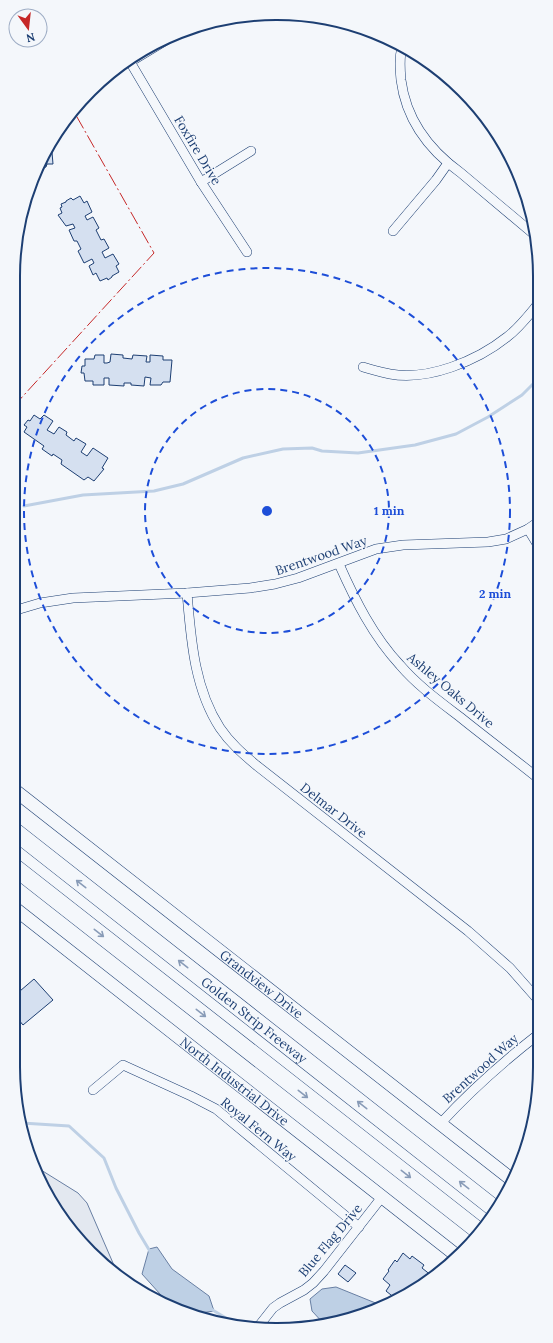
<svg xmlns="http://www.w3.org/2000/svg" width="553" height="1343" font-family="Lora,serif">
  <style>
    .parking { fill: #e3e8f0; stroke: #687fa3 }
    .water { fill: #bed0e5; stroke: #687fa3 }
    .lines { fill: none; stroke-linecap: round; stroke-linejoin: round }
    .stream { stroke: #bed0e5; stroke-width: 3 }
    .building { fill: #d5e0f0; stroke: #1d3f73 }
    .street-casing { stroke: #1d3f73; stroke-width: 10 }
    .secondary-casing { stroke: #1d3f73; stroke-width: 14 }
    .highway-casing { stroke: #1d3f73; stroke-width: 18 }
    .street { stroke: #f4f7fb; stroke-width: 9 }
    .secondary { stroke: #f4f7fb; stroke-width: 13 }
    .highway { stroke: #f4f7fb; stroke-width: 17 }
    .power { stroke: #c62828; stroke-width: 1; stroke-dasharray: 14 3 2 3; stroke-linecap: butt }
    .oneway { stroke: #889bb7 }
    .ring { fill: none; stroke: #1d4ed8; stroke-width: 2; stroke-dasharray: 7 5 }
    .labels { text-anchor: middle; stroke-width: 3; stroke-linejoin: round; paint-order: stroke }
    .street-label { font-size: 13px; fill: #1d3f73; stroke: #f4f7fb }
    .rim { fill: none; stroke: #1d3f73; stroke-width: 2 }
    .centre { fill: #1d4ed8; stroke: #f4f7fb; stroke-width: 2 }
    .ring-label { font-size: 12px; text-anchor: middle; font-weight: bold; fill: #1d4ed8; stroke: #f4f7fb; stroke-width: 3; stroke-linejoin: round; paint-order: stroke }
  </style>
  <rect width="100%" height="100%" fill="#f4f7fb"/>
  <polygon class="parking" points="33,1165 78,1193 87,1203 113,1263 113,1268 78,1240 48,1198"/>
  <g class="water">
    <polygon points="157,1247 172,1269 209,1296 214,1311 194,1314 169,1304 142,1274 149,1249"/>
    <polygon points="336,1287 383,1306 384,1307 378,1310 325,1325 312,1311 310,1299 322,1289"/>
  </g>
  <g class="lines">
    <g class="stream">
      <polyline points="24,506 83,495 154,491 183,484 243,458 283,449 312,448 322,451 358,453 415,445 456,434 488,417 522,395 538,379"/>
      <polyline points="22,1123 69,1126 104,1158 116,1188 139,1233 151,1253"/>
      <polyline points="211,1309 239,1326"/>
    </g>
  </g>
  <g class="building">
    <polygon points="51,141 53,164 47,164 46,167 38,169"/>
    <polygon points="80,196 84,203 87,201 92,212 85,216 87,220 93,217 99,228 96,230 101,240 104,239 109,248 102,252 105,258 113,254 119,264 116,266 119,272 112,276 112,277 108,280 107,278 100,281 96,273 93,275 89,266 94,263 92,259 84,263 78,251 81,249 77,241 74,241 69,230 75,228 73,224 66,226 58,215 62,213 60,208 62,207 61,204 66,202 66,201 71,198 73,200"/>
    <polygon points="111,354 123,355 123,358 132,359 133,355 147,356 146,362 150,362 150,355 163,356 163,360 172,360 170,382 163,382 161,385 150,385 151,378 145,377 144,386 131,385 131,383 124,383 124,386 109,385 109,378 104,378 104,385 93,385 93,381 85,381 84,373 81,373 82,366 85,366 85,359 94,359 95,355 104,355 104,363 107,363 110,362"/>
    <polygon points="34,415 40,419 44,415 53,421 47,430 54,434 59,427 67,432 66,435 74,441 76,438 86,444 81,452 87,456 93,448 108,458 102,468 104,469 94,481 88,477 84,480 61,464 62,460 53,454 52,456 42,449 44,446 24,432 27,427 24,425 28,420 30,421"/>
    <polygon points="34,979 53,1000 23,1025 13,1013 13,997"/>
    <polygon points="403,1253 410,1259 412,1256 424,1265 422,1268 432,1276 423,1286 404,1296 401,1293 396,1299 386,1291 390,1285 383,1279 389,1271 388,1270 395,1260 397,1262"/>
    <polygon points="345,1265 356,1273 348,1282 338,1274"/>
  </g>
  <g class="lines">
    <defs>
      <g id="street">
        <path d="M402,47c-3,11 -2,22 -1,33 5,39 28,70 60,93l75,63"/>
        <polyline points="129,60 201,182 247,252"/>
        <polyline points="130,62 178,33"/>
        <polyline points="201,182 251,151"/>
        <polyline points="393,231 436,180 448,163"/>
        <path d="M363,367c9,3 18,5 27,7 38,7 87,-13 117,-37 12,-9 21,-21 31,-33"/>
        <polyline points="528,529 539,547"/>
        <path d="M339,564c16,36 34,72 61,101 17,20 39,36 60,52 26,21 53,41 79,62"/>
        <path d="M187,593c4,46 7,95 33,135 10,15 23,26 36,37l212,166 42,37 30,34"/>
        <polyline points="13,611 40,603 73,598 187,593 250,588 275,584 298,578 376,549 403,545 488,542 506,539 528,529 538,522"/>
        <polyline points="93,1090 123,1065 191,1096 216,1109 359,1227"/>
        <path d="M440,1124c31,-34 64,-63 100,-91"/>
        <polyline points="258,1327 273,1308 280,1303 304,1290 313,1283 324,1271 382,1197"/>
      </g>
      <g id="secondary">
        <path id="s1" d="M13,789l498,390"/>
        <path id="s2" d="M13,907l443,348"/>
      </g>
      <g id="highway">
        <path id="s3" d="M13,830l482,379"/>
        <polyline points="13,866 480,1232"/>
      </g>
    </defs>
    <use href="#street" class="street-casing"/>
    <use href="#secondary" class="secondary-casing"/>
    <use href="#highway" class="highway-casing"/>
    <use href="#street" class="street"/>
    <use href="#secondary" class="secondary"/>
    <use href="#highway" class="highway"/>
    <polyline class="power" points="13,407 154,253 73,110"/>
  </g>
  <defs><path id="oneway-shaft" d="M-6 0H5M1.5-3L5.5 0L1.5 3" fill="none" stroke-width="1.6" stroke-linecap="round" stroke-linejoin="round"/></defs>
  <g class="oneway">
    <use href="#oneway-shaft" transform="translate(81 884) rotate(-142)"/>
    <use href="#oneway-shaft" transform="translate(99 933) rotate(38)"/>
    <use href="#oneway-shaft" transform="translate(183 964) rotate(-142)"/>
    <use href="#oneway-shaft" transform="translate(201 1013) rotate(38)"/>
    <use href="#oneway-shaft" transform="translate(303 1094) rotate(38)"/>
    <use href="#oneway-shaft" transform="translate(362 1105) rotate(-142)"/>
    <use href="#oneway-shaft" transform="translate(406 1174) rotate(38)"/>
    <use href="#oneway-shaft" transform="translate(464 1185) rotate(-142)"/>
  </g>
  <g class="ring">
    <circle cx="267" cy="511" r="122"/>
    <circle cx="267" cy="511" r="243"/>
  </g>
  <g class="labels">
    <g class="street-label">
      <text transform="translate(198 150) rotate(59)" y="5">Foxfire Drive</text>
      <text transform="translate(321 555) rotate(-19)" y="5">Brentwood Way</text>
      <text transform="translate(451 690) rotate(40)" y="5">Ashley Oaks Drive</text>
      <text transform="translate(334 810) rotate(38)" y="5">Delmar Drive</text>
      <text dy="5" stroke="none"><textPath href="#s1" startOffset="316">Grandview Drive</textPath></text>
      <text dy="5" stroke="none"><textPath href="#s3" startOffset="307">Golden Strip Freeway</textPath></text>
      <text transform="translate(480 1068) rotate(-42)" y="5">Brentwood Way</text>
      <text dy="5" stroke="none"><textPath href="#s2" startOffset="282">North Industrial Drive</textPath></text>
      <text transform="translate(259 1129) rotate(39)" y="5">Royal Fern Way</text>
      <text transform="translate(330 1240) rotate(-50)" y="5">Blue Flag Drive</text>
    </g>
  </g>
  <path d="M0 0H553V1343H0ZM276 20H277A256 256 0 0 1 533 276V1067A256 256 0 0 1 277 1323H276A256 256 0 0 1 20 1067V276A256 256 0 0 1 276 20Z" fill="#f4f7fb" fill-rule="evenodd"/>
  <path class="rim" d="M276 20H277A256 256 0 0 1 533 276V1067A256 256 0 0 1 277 1323H276A256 256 0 0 1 20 1067V276A256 256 0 0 1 276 20Z"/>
  <circle cx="267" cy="511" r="6" class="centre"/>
  <g class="ring-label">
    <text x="389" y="515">1 min</text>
    <text x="495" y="598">2 min</text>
  </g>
  <g transform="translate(28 28) rotate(165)"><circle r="19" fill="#f4f7fb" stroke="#9eadc5"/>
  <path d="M0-3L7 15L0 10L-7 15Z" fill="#c62828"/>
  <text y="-6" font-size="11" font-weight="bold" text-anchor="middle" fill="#1d3f73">N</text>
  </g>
</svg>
